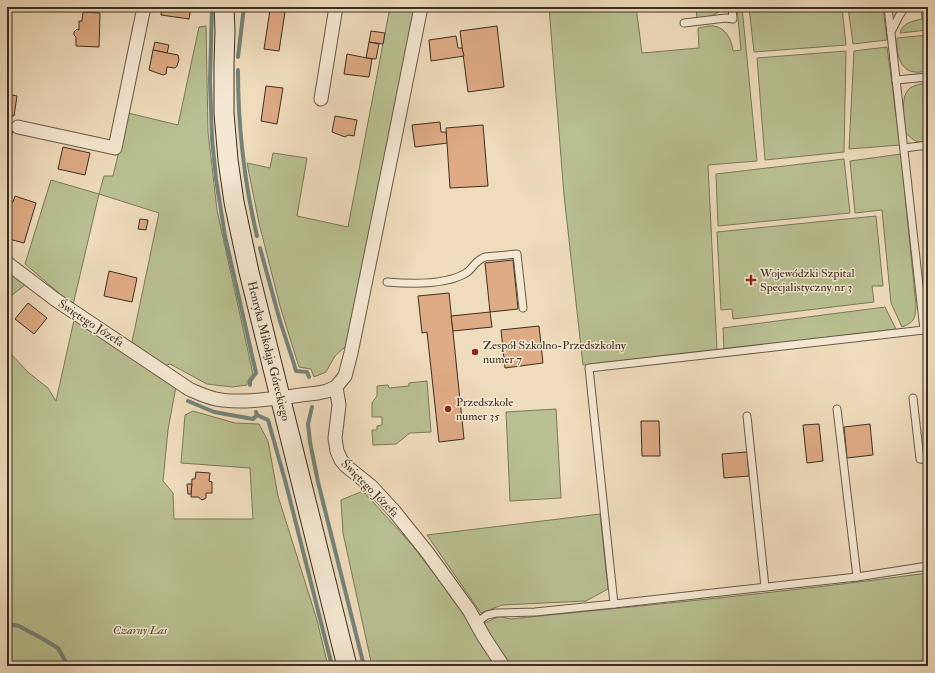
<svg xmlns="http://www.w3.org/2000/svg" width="935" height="673" font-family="'IM FELL Double Pica',serif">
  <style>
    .green { fill: #b9c091; stroke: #7a785a }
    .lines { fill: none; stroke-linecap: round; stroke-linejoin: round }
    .stream { stroke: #74837a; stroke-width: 4 }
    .building { fill: #dfab84; stroke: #3b2f24 }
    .service-casing { stroke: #685a4a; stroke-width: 9 }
    .minor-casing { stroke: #685a4a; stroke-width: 15 }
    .secondary-casing { stroke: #3b2f24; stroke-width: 21 }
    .service { stroke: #f5e8d3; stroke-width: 7 }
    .minor { stroke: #f5e8d3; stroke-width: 13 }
    .secondary { stroke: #f5e8d3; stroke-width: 19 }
    .poi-dot { fill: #8f2418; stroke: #f5e8d3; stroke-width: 1.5 }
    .labels { text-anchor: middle; stroke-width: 3; stroke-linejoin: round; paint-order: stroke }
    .poi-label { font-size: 12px; fill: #3b2f24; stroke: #f5e8d3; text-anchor: start }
    .street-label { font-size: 12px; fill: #3b2f24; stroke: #f5e8d3 }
    .park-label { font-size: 12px; font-style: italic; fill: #544c3a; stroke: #f5e8d3 }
  </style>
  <rect width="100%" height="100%" fill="#efdcbc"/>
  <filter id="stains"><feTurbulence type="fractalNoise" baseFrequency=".005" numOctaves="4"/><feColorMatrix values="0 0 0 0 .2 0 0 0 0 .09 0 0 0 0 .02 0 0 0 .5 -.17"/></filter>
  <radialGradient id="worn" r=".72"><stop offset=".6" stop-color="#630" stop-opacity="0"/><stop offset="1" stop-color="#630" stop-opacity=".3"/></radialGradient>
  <g class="green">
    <polygon points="390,7 416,7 346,346 335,356 326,372 314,377 311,369 299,367 280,306 259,223 247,163 270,168 273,153 307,158 297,216 348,227"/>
    <path d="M549,7h87l6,46 57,-5 -1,-20c4,0 11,-3 16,-2 12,2 18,14 19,25l8,-1 -4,-43h5l15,154 -49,4 9,185 -134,15 -19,-170z"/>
    <path d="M696,7h28c-8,9 -16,10 -27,12z"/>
    <polygon points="749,7 842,7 846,45 754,52"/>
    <polygon points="848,7 883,7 887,40 853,44"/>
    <path d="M921,7h7v23l-28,3c2,-10 13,-12 22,-14z"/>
    <polygon points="206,26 208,132 217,210 253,374 247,382 247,385 232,387 207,384 170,364 163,366 132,342 159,213 99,194 73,305 25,264 51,180 99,194 104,176 113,176 128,113 178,125 199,27"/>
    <path d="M928,35v36c-4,0 -9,2 -13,1 -16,-1 -19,-21 -18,-34z"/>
    <polygon points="887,47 900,145 849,149 854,51"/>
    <polygon points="846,51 844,152 765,160 757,58"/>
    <path d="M928,83v58l-11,1c-4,-3 -10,-6 -12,-11 -2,-6 -3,-32 1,-38 4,-8 14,-9 22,-10z"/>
    <path d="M901,154l15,152c-1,14 -2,16 -14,21l-11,-24 -9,-93 -27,3 -5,-52z"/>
    <polygon points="844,159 850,213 718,226 716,174"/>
    <polygon points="876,216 883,286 872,286 874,302 733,319 732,309 721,310 717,232"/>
    <polygon points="7,271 26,284 11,296 7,290"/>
    <polygon points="885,307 896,329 724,350 723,328"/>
    <path d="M74,320c34,22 67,45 102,66l-8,44 -5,51 10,12 1,26h79l-3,-51 -69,-5 4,-48 8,-4 42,12 24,1 9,17 10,55 39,124 11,46h-321v-316l22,23 19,15 8,13z"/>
    <polygon points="427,381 431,432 410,433 396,444 373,445 372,430 377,430 377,426 382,425 382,417 372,417 372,403 377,396 377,386 388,385 389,388 409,386 409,383"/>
    <polygon points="556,409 561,498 510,501 506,412"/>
    <polygon points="363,491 412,545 460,607 497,666 372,666 343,533 341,500"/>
    <polygon points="600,514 608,589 586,601 502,605 481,613 427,535"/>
    <path d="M928,573v93h-416l-4,-3 -25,-39 16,-8 11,3c139,-14 279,-27 418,-46z"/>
  </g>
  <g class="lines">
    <g class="stream">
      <polyline points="212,7 210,80 212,139 216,179 225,236 256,373 250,381 250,385"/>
      <polyline points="238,57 244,7"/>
      <path d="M238,70c0,56 6,111 19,166"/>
      <polyline points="260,248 280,321 294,364 296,371 307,372 309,377"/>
      <polyline points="188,401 214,412 253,419 257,415"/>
      <polyline points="312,407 308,424 310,442 318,482 364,666"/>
      <polyline points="256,412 257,415 268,420 285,480 332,666"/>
      <polyline points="7,624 19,626 43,639 58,648 68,666"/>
    </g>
  </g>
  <g class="building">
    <polygon points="162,7 191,7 189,19 161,15"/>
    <polygon points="270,10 285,12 279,51 264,49"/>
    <polygon points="83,12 100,13 99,47 76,46 76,37 74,35 74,32 77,29 79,30 79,21 82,21"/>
    <polygon points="497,26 504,87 468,92 460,31"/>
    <polygon points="371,31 385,33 383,44 369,42"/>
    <polygon points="456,36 458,48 462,48 464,56 431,61 429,40"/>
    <polygon points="155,42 169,45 167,53 153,50"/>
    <polygon points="369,42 379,44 376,59 366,58"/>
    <polygon points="153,50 178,55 179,60 177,66 175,68 167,67 166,74 163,75 149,70"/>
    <polygon points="347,54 372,59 369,77 344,74"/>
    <polygon points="266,86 283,88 277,124 261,121"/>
    <polygon points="7,94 17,96 14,116 7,115"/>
    <polygon points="335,116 357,120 354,136 348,135 345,137 332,132"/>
    <polygon points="440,122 441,132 446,132 448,143 415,147 412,125"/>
    <polygon points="483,125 488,186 450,188 446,128"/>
    <polygon points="7,129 13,130 9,148 7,148"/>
    <polygon points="63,147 90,153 85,175 58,169"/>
    <polygon points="15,196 36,203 24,243 9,239 11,231 7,230 7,200 13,202"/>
    <polygon points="140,219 148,220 146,230 138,229"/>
    <polygon points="513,260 518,309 490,312 485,263"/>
    <polygon points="109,271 137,278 132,302 104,296"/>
    <polygon points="449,293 464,439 439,442 427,332 422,333 418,296"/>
    <polygon points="28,303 47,318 34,334 15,319"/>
    <polygon points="490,312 492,327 453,331 451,316"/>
    <polygon points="539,326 543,363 505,368 501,330"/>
    <polygon points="926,398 928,398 928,420"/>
    <polygon points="641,421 659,421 660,456 642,456"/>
    <polygon points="819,424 823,461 807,463 803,425"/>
    <polygon points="870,424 873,455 847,458 844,427"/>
    <polygon points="747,452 749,476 724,478 722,454"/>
    <polygon points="196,472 210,473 209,481 212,482 212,493 206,493 206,498 202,500 198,497 191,497 192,479 195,479"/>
    <polygon points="187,484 192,484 191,494 188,494"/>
  </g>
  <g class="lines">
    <defs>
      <g id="service">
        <polyline points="684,23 726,18 733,19 732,7"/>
        <polyline points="891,32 899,16 905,7"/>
        <polyline points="896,80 928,77"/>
        <polyline points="904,148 928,145"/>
        <path d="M387,282c23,2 59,3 79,-9 7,-4 8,-12 19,-16l32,-3 6,54"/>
        <polyline points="913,398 920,459 928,460"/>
        <polyline points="837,409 857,577"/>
        <polyline points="747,416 765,587"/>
        <polyline points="614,604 589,368 924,330 888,7"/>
        <polyline points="476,623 487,615 496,613 535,612 614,604 857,577 928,566"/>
      </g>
      <g id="minor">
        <polyline points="321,99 336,7"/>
        <polyline points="18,127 115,148 144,7"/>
        <path d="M7,263l49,37 133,89c9,4 17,8 27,10 28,6 73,-3 102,-6l9,-2 9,-4 3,18 -4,33 2,13 4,9 5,6 25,20 23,25 33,41 42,58 15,27 19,29"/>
        <polyline points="336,387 345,376 351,353 393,147 421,7"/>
      </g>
      <polyline id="secondary" points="224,7 225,31 224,63 224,113 228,160 234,202 249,272 347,666"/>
    </defs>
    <use href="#service" class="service-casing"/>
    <use href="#minor" class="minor-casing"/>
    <use href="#secondary" class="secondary-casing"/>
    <use href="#service" class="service"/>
    <use href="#minor" class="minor"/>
    <use href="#secondary" class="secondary"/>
  </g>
  <g class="poi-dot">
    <path d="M749 274h4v4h4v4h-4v4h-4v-4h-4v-4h4z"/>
    <circle cx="475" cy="352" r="4"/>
    <circle cx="448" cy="409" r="4"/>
  </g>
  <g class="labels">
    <g class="poi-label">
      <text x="760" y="277">Wojewódzki Szpital<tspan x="760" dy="14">Specjalistyczny nr 3</tspan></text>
      <text x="483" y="349">Zespół Szkolno-Przedszkolny<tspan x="483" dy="14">numer 7</tspan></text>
      <text x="456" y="406">Przedszkole<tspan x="456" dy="14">numer 35</tspan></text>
    </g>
    <g class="street-label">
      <text transform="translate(91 323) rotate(33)" y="4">Świętego Józefa</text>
      <text transform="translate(269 351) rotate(76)" y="4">Henryka Mikołaja Góreckiego</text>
      <text transform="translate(370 488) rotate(45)" y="4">Świętego Józefa</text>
    </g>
    <g class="park-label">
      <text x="140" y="634">Czarny Las</text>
    </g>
  </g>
  <rect width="935" height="673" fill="none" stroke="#efdcbc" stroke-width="24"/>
  <rect x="8" y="8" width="919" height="657" fill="none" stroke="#3b2f24" stroke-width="2"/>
  <rect x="12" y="12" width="911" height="649" fill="none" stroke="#3b2f24"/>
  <rect width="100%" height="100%" filter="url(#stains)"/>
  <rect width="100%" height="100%" fill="url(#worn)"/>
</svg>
